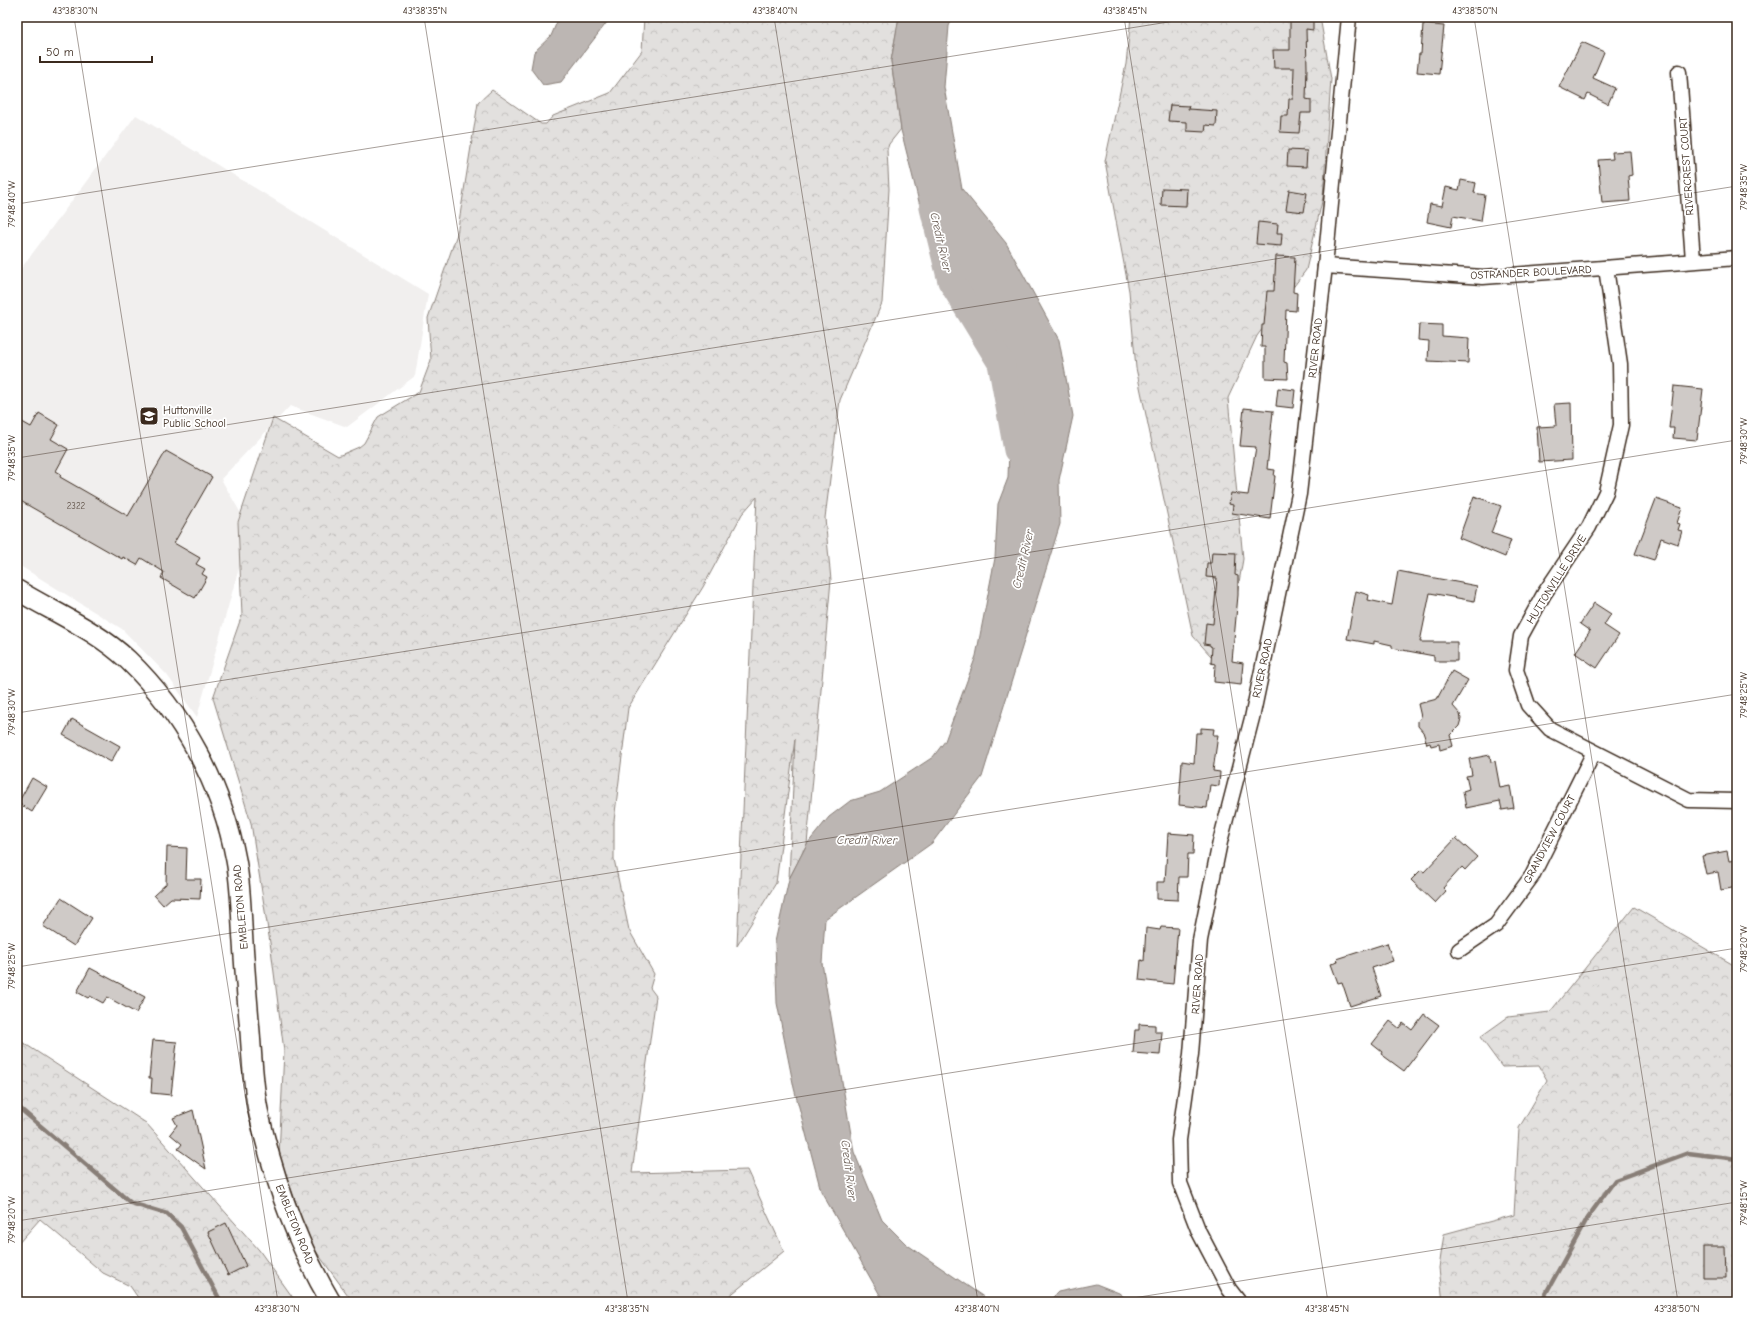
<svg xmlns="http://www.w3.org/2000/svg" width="1754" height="1319" font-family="'Comic Neue',sans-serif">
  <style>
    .built { fill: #f1efee }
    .forest { fill: url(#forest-crowns); stroke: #8e857e }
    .water { fill: #bcb6b3; stroke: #887e77 }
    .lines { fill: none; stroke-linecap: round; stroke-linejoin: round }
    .stream { stroke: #887e77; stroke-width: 4.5 }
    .river { stroke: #bcb6b3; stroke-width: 27 }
    .building { fill: #cfcac7; stroke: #3b2a1e }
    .street-casing { stroke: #3b2a1e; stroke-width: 17 }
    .secondary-casing { stroke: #3b2a1e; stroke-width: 22 }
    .street { stroke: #fff; stroke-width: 14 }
    .secondary { stroke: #fff; stroke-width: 19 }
    .ticks { fill: none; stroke: #3b2a1e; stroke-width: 1; stroke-opacity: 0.45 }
    .labels { text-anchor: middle; stroke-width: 3.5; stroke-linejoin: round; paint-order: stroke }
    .number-label { font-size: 9px; fill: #605248 }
    .street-label { font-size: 11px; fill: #3b2a1e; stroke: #fff }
    .poi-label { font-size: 11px; fill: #3b2a1e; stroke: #fff; text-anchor: start }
    .water-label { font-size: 12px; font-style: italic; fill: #685b52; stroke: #fff }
    .neatline { fill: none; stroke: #3b2a1e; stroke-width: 1.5 }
    .ticks-label { font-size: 10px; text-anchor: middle; fill: #3b2a1e }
  </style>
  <defs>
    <pattern id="forest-crowns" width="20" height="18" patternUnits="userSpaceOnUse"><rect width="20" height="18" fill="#e2e0de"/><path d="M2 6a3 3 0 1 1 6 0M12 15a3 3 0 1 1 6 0" fill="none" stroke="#c3c0be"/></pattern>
  </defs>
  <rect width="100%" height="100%" fill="#fff"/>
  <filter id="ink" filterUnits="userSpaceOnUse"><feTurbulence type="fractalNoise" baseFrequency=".025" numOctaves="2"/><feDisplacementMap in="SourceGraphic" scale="8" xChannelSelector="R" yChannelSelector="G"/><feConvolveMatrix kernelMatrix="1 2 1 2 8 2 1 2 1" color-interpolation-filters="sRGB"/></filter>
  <g filter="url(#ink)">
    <polygon class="built" points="136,115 428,294 415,376 347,427 290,406 221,479 250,529 197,717 167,675 122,629 17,564 17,274"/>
    <g class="forest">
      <polygon points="644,17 899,17 891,61 901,129 889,144 887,150 889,189 882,303 840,400 825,518 831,580 807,844 789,879 795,739 776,883 737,946 757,497 742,514 703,587 628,708 614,821 614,859 629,930 654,974 650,988 656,996 632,1173 747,1170 784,1251 722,1302 353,1302 310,1243 279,1155 284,1051 271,949 251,823 213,698 242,615 238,522 273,418 338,456 359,447 364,443 378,417 419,392 431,360 428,318 457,234 478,103 492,90 541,124 546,124 553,116 610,93 642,51"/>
      <polygon points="1131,17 1320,17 1331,79 1323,197 1306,270 1257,336 1228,398 1243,559 1226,658 1219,665 1193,636 1136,368 1129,291 1105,161 1126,64"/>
      <polygon points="1634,907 1737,967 1737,1302 1443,1302 1439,1268 1444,1234 1514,1215 1519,1128 1547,1080 1539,1066 1502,1067 1480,1037 1508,1017 1550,1012"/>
      <polygon points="17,1037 19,1040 146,1123 259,1250 296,1302 141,1302 130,1286 103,1273 40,1219 17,1245"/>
    </g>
    <g class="water">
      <polygon points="559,17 611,17 561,82 543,85 531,69 534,52 551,36"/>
      <polygon points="899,17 953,17 949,26 944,87 962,189 1006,243 1059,340 1073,416 1059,480 1060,524 982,777 932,843 825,919 822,963 854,1152 882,1220 906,1244 991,1302 889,1302 880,1295 821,1191 794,1088 777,1003 775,942 789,879 807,844 829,817 850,801 880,792 933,757 945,741 976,656 995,558 998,504 1008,478 1011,386 971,291 921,210 901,130 891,61"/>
      <polygon points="1096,1284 1119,1293 1130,1302 1048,1302 1058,1292"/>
    </g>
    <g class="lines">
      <g class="stream">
        <polyline points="17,1106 131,1203 167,1214 181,1227 221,1302"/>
        <polyline points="1541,1302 1588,1217 1615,1180 1688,1153 1737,1159"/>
      </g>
      <polyline class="river" points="933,208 951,281 1001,363 1017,450"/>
    </g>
    <g class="building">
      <polygon points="1290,17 1313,17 1313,30 1306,29 1307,68 1306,99 1311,100 1311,113 1301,113 1299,133 1280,132 1281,116 1288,116 1289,99 1293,99 1294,68 1274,68 1273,50 1290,50"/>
      <polygon points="1423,24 1444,26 1439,74 1417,72 1419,54 1421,54"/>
      <polygon points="1582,42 1604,52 1593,78 1615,88 1608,104 1588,94 1585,100 1559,87"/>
      <polygon points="1170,105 1189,106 1188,109 1217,111 1216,126 1206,125 1205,132 1187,131 1187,122 1168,121"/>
      <polygon points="1288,150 1307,151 1306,167 1287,166"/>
      <polygon points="1630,151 1632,175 1628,176 1630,201 1602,203 1598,160 1613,159 1612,152"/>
      <polygon points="1461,180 1476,183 1474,193 1485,195 1481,221 1453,216 1451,227 1427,222 1430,204 1442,206 1446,187 1459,190"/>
      <polygon points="1162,188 1187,189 1186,206 1161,205"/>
      <polygon points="1289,190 1307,193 1304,212 1286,210"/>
      <polygon points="1258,222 1278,224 1277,233 1282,233 1281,246 1256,244"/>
      <polygon points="1276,256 1295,257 1293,292 1297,293 1296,311 1286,310 1284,362 1287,363 1288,379 1265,378 1265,347 1261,347 1262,325 1264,325 1267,291 1274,291"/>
      <polygon points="1419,324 1442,325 1442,336 1469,338 1468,363 1428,361 1429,341 1418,340"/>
      <polygon points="1674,386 1703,389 1697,440 1673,438 1674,428 1669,428"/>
      <polygon points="1278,388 1295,390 1293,408 1276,406"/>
      <polygon points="1571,403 1572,460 1539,462 1537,427 1556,426 1554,404"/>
      <polygon points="1244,408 1273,411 1267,469 1275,470 1274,476 1275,476 1270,519 1232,513 1233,505 1229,504 1231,493 1248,495 1256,447 1240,446"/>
      <polygon points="39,413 59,425 51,439 68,449 56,471 61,474 60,477 128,516 166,451 212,477 174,543 200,558 196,564 205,569 202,574 207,577 195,598 161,578 164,572 141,558 137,565 123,557 122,559 17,499 17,419 31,427"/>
      <polygon points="1474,496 1501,506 1491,533 1511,540 1505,557 1459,538"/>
      <polygon points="1656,499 1682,508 1677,523 1680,524 1678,530 1682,531 1678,544 1661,538 1654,560 1635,554"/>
      <polygon points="1212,552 1236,553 1235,575 1238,576 1238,595 1232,661 1243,663 1241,685 1214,682 1215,664 1211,663 1212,647 1210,646 1210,645 1204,644 1206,623 1213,624 1217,578 1206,577 1207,563 1211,563"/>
      <polygon points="1398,571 1477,586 1474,601 1430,593 1420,642 1457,642 1457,661 1434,661 1434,656 1392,648 1392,645 1374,641 1374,644 1347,639 1356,591 1369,595 1368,600 1392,605"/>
      <polygon points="1594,603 1611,614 1604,625 1619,635 1597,668 1575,653 1590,631 1580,624"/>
      <polygon points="1452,671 1468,680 1453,706 1460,714 1461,719 1459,726 1450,735 1453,746 1440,750 1439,744 1431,746 1430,743 1427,744 1423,732 1418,726 1418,721 1421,717 1418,704 1437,699"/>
      <polygon points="72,719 120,746 111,762 63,735"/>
      <polygon points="1201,728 1214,729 1213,735 1218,735 1213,771 1220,772 1219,786 1210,785 1207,808 1179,805 1182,761 1194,763 1196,733 1201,733"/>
      <polygon points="1490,755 1491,762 1495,761 1500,788 1510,786 1514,808 1502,810 1500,801 1466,808 1463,791 1469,789 1466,776 1472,775 1469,759"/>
      <polygon points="32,778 47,787 32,812 18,803"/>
      <polygon points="1168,833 1194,835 1193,854 1188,854 1187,877 1179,877 1178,900 1157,899 1157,882 1165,882"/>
      <polygon points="1456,838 1477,857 1465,870 1462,867 1443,888 1446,891 1435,903 1411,880 1421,870 1424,872"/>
      <polygon points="167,847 187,848 186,879 201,879 200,899 171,898 163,905 154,895 166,884"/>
      <polygon points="1727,851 1729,861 1737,860 1737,887 1721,890 1718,872 1706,874 1702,856"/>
      <polygon points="61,898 92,918 74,946 43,926"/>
      <polygon points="1161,927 1178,928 1173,984 1139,980 1141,960 1144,961 1146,928 1160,930"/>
      <polygon points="1387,943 1393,961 1372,968 1381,996 1350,1006 1342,982 1338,983 1331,964 1338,962 1337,959"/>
      <polygon points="90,968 145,997 136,1013 107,997 103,1003 90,996 88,998 77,992"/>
      <polygon points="1424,1014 1439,1025 1404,1071 1381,1054 1382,1052 1372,1044 1390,1021 1399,1028 1403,1023 1412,1030"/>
      <polygon points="1139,1024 1155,1025 1155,1032 1162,1032 1160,1055 1133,1053 1135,1030 1139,1030"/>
      <polygon points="153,1040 177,1042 171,1095 151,1093 152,1078 149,1078"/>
      <polygon points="193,1110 206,1169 178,1149 182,1144 170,1134 177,1125 173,1118"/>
      <polygon points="226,1223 246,1266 228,1275 208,1232"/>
      <polygon points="1703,1247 1725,1247 1726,1278 1703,1278"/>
    </g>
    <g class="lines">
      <defs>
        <g id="street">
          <polyline points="1679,72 1693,260"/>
          <polyline points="1325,266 1483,277 1737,258"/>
          <polyline points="1606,268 1620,364 1621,425 1606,492 1589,527 1544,594 1521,636 1516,670 1528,705 1550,729 1689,800 1737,801"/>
          <polyline points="1459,950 1496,925 1532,876 1594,752"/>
          <polyline points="1239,1302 1229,1289 1199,1232 1180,1183 1179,1140 1191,1054 1200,940 1220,842 1252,718 1299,494 1325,266 1349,17"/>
        </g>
        <path id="secondary" d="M17,590c38,23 79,40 111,70 55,53 94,125 108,200 4,21 5,44 6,66 2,35 5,71 8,106 2,26 3,53 8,78 15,67 38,133 73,192"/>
      </defs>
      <use href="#street" class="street-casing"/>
      <use href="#secondary" class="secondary-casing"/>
      <use href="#street" class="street"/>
      <use href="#secondary" class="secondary"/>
    </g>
  </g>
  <path class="ticks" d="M74,17l204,1285M424,17l204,1285M774,17l204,1285M1124,17l204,1285M1474,17l204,1285M17,204l1183,-187M17,458l1720,-272M17,713l1720,-273M17,967l1720,-273M17,1221l1720,-273M1108,1302l629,-100"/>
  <defs>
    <symbol id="school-square" viewBox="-11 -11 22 22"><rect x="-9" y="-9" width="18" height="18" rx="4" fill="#3b2a1e" stroke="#fff"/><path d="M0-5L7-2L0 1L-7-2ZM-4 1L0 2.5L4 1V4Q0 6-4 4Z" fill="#fff"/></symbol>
  </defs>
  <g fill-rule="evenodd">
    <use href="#school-square" x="138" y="405" width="22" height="22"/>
  </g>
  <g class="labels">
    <g class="number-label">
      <text x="76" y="509">2322</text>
    </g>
    <g class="street-label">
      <text transform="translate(1686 166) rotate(-94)" y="4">RIVERCREST COURT</text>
      <text transform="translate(1531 272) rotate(-3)" y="4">OSTRANDER BOULEVARD</text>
      <text transform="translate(1315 348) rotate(-84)" y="4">RIVER ROAD</text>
      <text transform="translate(1556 579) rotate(-58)" y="4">HUTTONVILLE DRIVE</text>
      <text transform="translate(1262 668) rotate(-78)" y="4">RIVER ROAD</text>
      <text transform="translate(1549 839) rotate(-62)" y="4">GRANDVIEW COURT</text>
      <text transform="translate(240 907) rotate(-95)" y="4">EMBLETON ROAD</text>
      <text transform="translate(1197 984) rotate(-86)" y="4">RIVER ROAD</text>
      <text transform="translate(295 1224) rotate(68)" y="4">EMBLETON ROAD</text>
    </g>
    <g class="poi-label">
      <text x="163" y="414">Huttonville<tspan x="163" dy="13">Public School</tspan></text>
    </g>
    <g class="water-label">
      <text transform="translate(941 242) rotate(77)" y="4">Credit River</text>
      <text transform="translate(1023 559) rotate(-77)" y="4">Credit River</text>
      <text x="867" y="844">Credit River</text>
      <text transform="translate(849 1170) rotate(83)" y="4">Credit River</text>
    </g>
  </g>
  <rect width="1754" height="1319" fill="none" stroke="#fff" stroke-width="44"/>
  <path d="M40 56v6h112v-6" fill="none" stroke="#3b2a1e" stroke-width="2"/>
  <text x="46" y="56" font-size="12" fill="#3b2a1e" stroke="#ffffff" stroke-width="3" paint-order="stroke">50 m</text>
  <rect x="22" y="22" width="1710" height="1275" class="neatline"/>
  <g class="ticks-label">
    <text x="75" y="14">43°38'30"N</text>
    <text x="425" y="14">43°38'35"N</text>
    <text x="775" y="14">43°38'40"N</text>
    <text x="1125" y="14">43°38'45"N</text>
    <text x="1475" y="14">43°38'50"N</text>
    <text transform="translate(1743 187) rotate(-90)" y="4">79°48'35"W</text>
    <text transform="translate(11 204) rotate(-90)" y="4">79°48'40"W</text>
    <text transform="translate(1743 441) rotate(-90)" y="4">79°48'30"W</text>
    <text transform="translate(11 458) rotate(-90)" y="4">79°48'35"W</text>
    <text transform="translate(1743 695) rotate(-90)" y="4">79°48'25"W</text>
    <text transform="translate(11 712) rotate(-90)" y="4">79°48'30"W</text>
    <text transform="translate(1743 949) rotate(-90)" y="4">79°48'20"W</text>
    <text transform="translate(11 966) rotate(-90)" y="4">79°48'25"W</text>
    <text transform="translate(1743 1203) rotate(-90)" y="4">79°48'15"W</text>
    <text transform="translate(11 1220) rotate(-90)" y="4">79°48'20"W</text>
    <text x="277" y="1312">43°38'30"N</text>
    <text x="627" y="1312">43°38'35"N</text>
    <text x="977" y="1312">43°38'40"N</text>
    <text x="1327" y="1312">43°38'45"N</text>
    <text x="1677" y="1312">43°38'50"N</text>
  </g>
</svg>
